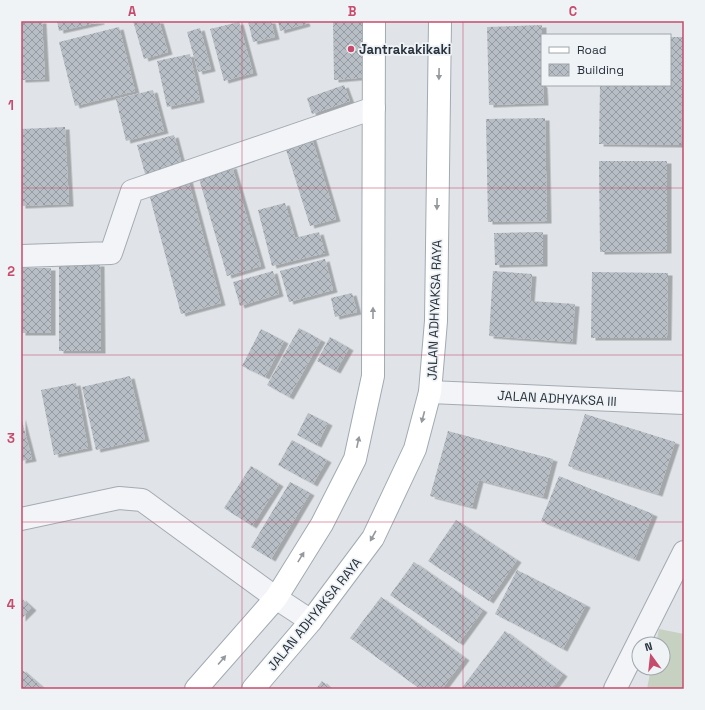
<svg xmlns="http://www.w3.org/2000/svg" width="705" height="710" font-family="'Space Grotesk',sans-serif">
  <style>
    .pitch { fill: #c7d1c1 }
    .building { fill: url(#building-cross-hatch); filter: url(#shadow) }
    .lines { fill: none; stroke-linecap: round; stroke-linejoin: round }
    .minor-casing { stroke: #a5abb2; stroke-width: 24 }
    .major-casing { stroke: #a0aab3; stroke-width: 24 }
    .minor { stroke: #f2f4f7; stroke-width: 22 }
    .major { stroke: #fff; stroke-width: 22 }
    .oneway { fill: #94999e }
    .grid { fill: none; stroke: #c74b6c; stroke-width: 1; stroke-opacity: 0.55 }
    .poi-dot { fill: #c74b6c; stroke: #eff3f6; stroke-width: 1.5 }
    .labels { text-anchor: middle; stroke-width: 3.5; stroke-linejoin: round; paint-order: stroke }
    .poi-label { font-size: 13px; font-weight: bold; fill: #29333e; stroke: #eff3f6; text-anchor: start }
    .street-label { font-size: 13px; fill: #29333e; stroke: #eff3f6 }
    .neatline { fill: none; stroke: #c74b6c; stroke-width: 1.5 }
    .grid-label { font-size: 13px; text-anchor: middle; font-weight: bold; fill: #c74b6c }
  </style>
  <defs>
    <pattern id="building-cross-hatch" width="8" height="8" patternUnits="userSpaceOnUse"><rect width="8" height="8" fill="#b7bec5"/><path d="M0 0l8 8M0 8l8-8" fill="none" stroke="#959ba1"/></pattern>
    <filter id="shadow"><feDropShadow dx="4.5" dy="2.5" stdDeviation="0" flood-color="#0004"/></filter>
  </defs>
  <rect width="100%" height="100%" fill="#e0e4e8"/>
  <polygon class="pitch" points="659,629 684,634 684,689 647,689 651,668 663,668 663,644 656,644"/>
  <g class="building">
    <polygon points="21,21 42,21 45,79 21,80"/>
    <polygon points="57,21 100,21 100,22 59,31"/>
    <polygon points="133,21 159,21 168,52 144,59"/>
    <polygon points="248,21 271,21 275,37 253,42"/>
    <polygon points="278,21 305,21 306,24 280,31"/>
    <polygon points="333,21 368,21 369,77 334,80"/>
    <polygon points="239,22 253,73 224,81 210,29"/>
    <polygon points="542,25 542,85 543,85 544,103 489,105 487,27"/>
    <polygon points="119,27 135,91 75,106 59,42"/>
    <polygon points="200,28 211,69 198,72 187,32"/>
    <polygon points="670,37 683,37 681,145 599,144 600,85 670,85"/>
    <polygon points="190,54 200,100 167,107 157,61"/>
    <polygon points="344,85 350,101 312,114 307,98"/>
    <polygon points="153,90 164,131 126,141 116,99"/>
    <polygon points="545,118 547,221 488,222 486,119"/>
    <polygon points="65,127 69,204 21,206 21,129"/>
    <polygon points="310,132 336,219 310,226 283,140"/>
    <polygon points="174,135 184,172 147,181 137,145"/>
    <polygon points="599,161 667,161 667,251 600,252"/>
    <polygon points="232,166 261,266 227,276 198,175"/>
    <polygon points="188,179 221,303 181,314 148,190"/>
    <polygon points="285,203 295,238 319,232 325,253 272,266 258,210"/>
    <polygon points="543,232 543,264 495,265 494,233"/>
    <polygon points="325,259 333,290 289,302 280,271"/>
    <polygon points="59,264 100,264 101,351 59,351"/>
    <rect x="21" y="268" width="30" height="65"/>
    <polygon points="273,271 279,294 240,306 233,282"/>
    <polygon points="493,271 532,274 530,301 575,304 572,342 489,336"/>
    <polygon points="592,272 668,273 667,338 591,338"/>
    <polygon points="352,293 357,312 335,317 331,298"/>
    <polygon points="299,328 321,340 289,397 267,385"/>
    <polygon points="261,329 284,341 265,377 242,366"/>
    <polygon points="330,337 349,348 336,371 317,361"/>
    <polygon points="130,376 145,439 96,450 82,387"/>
    <polygon points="76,383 88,448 54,455 41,390"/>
    <polygon points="308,413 328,423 317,445 297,435"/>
    <polygon points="585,414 675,442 658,494 568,466"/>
    <polygon points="21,417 32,459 21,461"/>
    <polygon points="448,431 553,459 543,497 479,480 472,507 430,496"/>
    <polygon points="292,440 327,460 313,484 278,465"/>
    <polygon points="251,466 279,484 252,526 224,508"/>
    <polygon points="559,476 653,514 635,559 541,521"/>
    <polygon points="290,482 310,493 271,559 251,547"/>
    <polygon points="456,520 517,560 489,601 428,561"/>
    <polygon points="414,562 483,610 459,643 390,595"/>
    <polygon points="517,570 586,605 563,649 495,614"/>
    <polygon points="381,597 465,658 442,689 420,689 350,638"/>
    <polygon points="21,598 32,608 21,619"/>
    <polygon points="505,631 563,674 552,689 461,689"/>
    <polygon points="21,669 44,689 21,689"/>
    <polygon points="322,681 331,689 316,689"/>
  </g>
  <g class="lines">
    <defs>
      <g id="minor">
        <polyline points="21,256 111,253 132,191 374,108"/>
        <polyline points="430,392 684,403"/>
        <polyline points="21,519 119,498 142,500 276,598 311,621"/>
        <polyline points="615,689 684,552"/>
      </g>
      <g id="major">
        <polyline points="196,689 276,598 322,524 355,459 373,376 374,21"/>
        <polyline points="253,689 311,621 373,538 415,449 430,392 436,321 440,21"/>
      </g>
    </defs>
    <use href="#minor" class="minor-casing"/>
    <use href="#major" class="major-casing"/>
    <use href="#minor" class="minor"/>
    <use href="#major" class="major"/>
  </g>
  <defs><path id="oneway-solid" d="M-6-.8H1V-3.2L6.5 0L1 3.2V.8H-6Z"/></defs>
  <g class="oneway">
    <use href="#oneway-solid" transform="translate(439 74) rotate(91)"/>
    <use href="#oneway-solid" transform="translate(437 204) rotate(91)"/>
    <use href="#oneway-solid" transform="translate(373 313) rotate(-90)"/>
    <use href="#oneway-solid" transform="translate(423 417) rotate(105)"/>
    <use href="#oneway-solid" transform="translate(358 442) rotate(-78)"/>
    <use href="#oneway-solid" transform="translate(373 536) rotate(119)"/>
    <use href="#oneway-solid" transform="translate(301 557) rotate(-58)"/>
    <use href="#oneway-solid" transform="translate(222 660) rotate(-49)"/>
  </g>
  <path class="grid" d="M242,21v668M463,21v668M21,188h663M21,355h663M21,522h663"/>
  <circle class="poi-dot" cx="351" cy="49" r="4"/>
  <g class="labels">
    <g class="poi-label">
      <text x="359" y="54">Jantrakakikaki</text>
    </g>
    <g class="street-label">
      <text transform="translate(434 310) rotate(-88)" y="5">JALAN ADHYAKSA RAYA</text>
      <text transform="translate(557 398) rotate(3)" y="5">JALAN ADHYAKSA III</text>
      <text transform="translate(314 614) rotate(-51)" y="5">JALAN ADHYAKSA RAYA</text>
    </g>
  </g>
  <rect width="705" height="710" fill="none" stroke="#eff3f6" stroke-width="44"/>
  <rect x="541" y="34" width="130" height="52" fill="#eff3f6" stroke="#a0a6ac"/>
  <rect x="549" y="47" width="20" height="6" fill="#ffffff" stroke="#a0a6ac"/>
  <text x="577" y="54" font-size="12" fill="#29333e">Road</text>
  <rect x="549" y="64" width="20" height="12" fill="url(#building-cross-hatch)" stroke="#a0a6ac"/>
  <text x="577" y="74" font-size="12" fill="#29333e">Building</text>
  <g transform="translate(651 656) rotate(345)"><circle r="19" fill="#eff3f6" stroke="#a0a6ac"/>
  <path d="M0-3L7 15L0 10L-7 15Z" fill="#c74b6c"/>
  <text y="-6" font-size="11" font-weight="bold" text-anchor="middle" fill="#29333e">N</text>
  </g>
  <rect x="22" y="22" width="661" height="666" class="neatline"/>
  <g class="grid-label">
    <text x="132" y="16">A</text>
    <text x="352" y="16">B</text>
    <text x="573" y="16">C</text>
    <text x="11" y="110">1</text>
    <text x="11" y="276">2</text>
    <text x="11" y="443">3</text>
    <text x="11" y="609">4</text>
  </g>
</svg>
